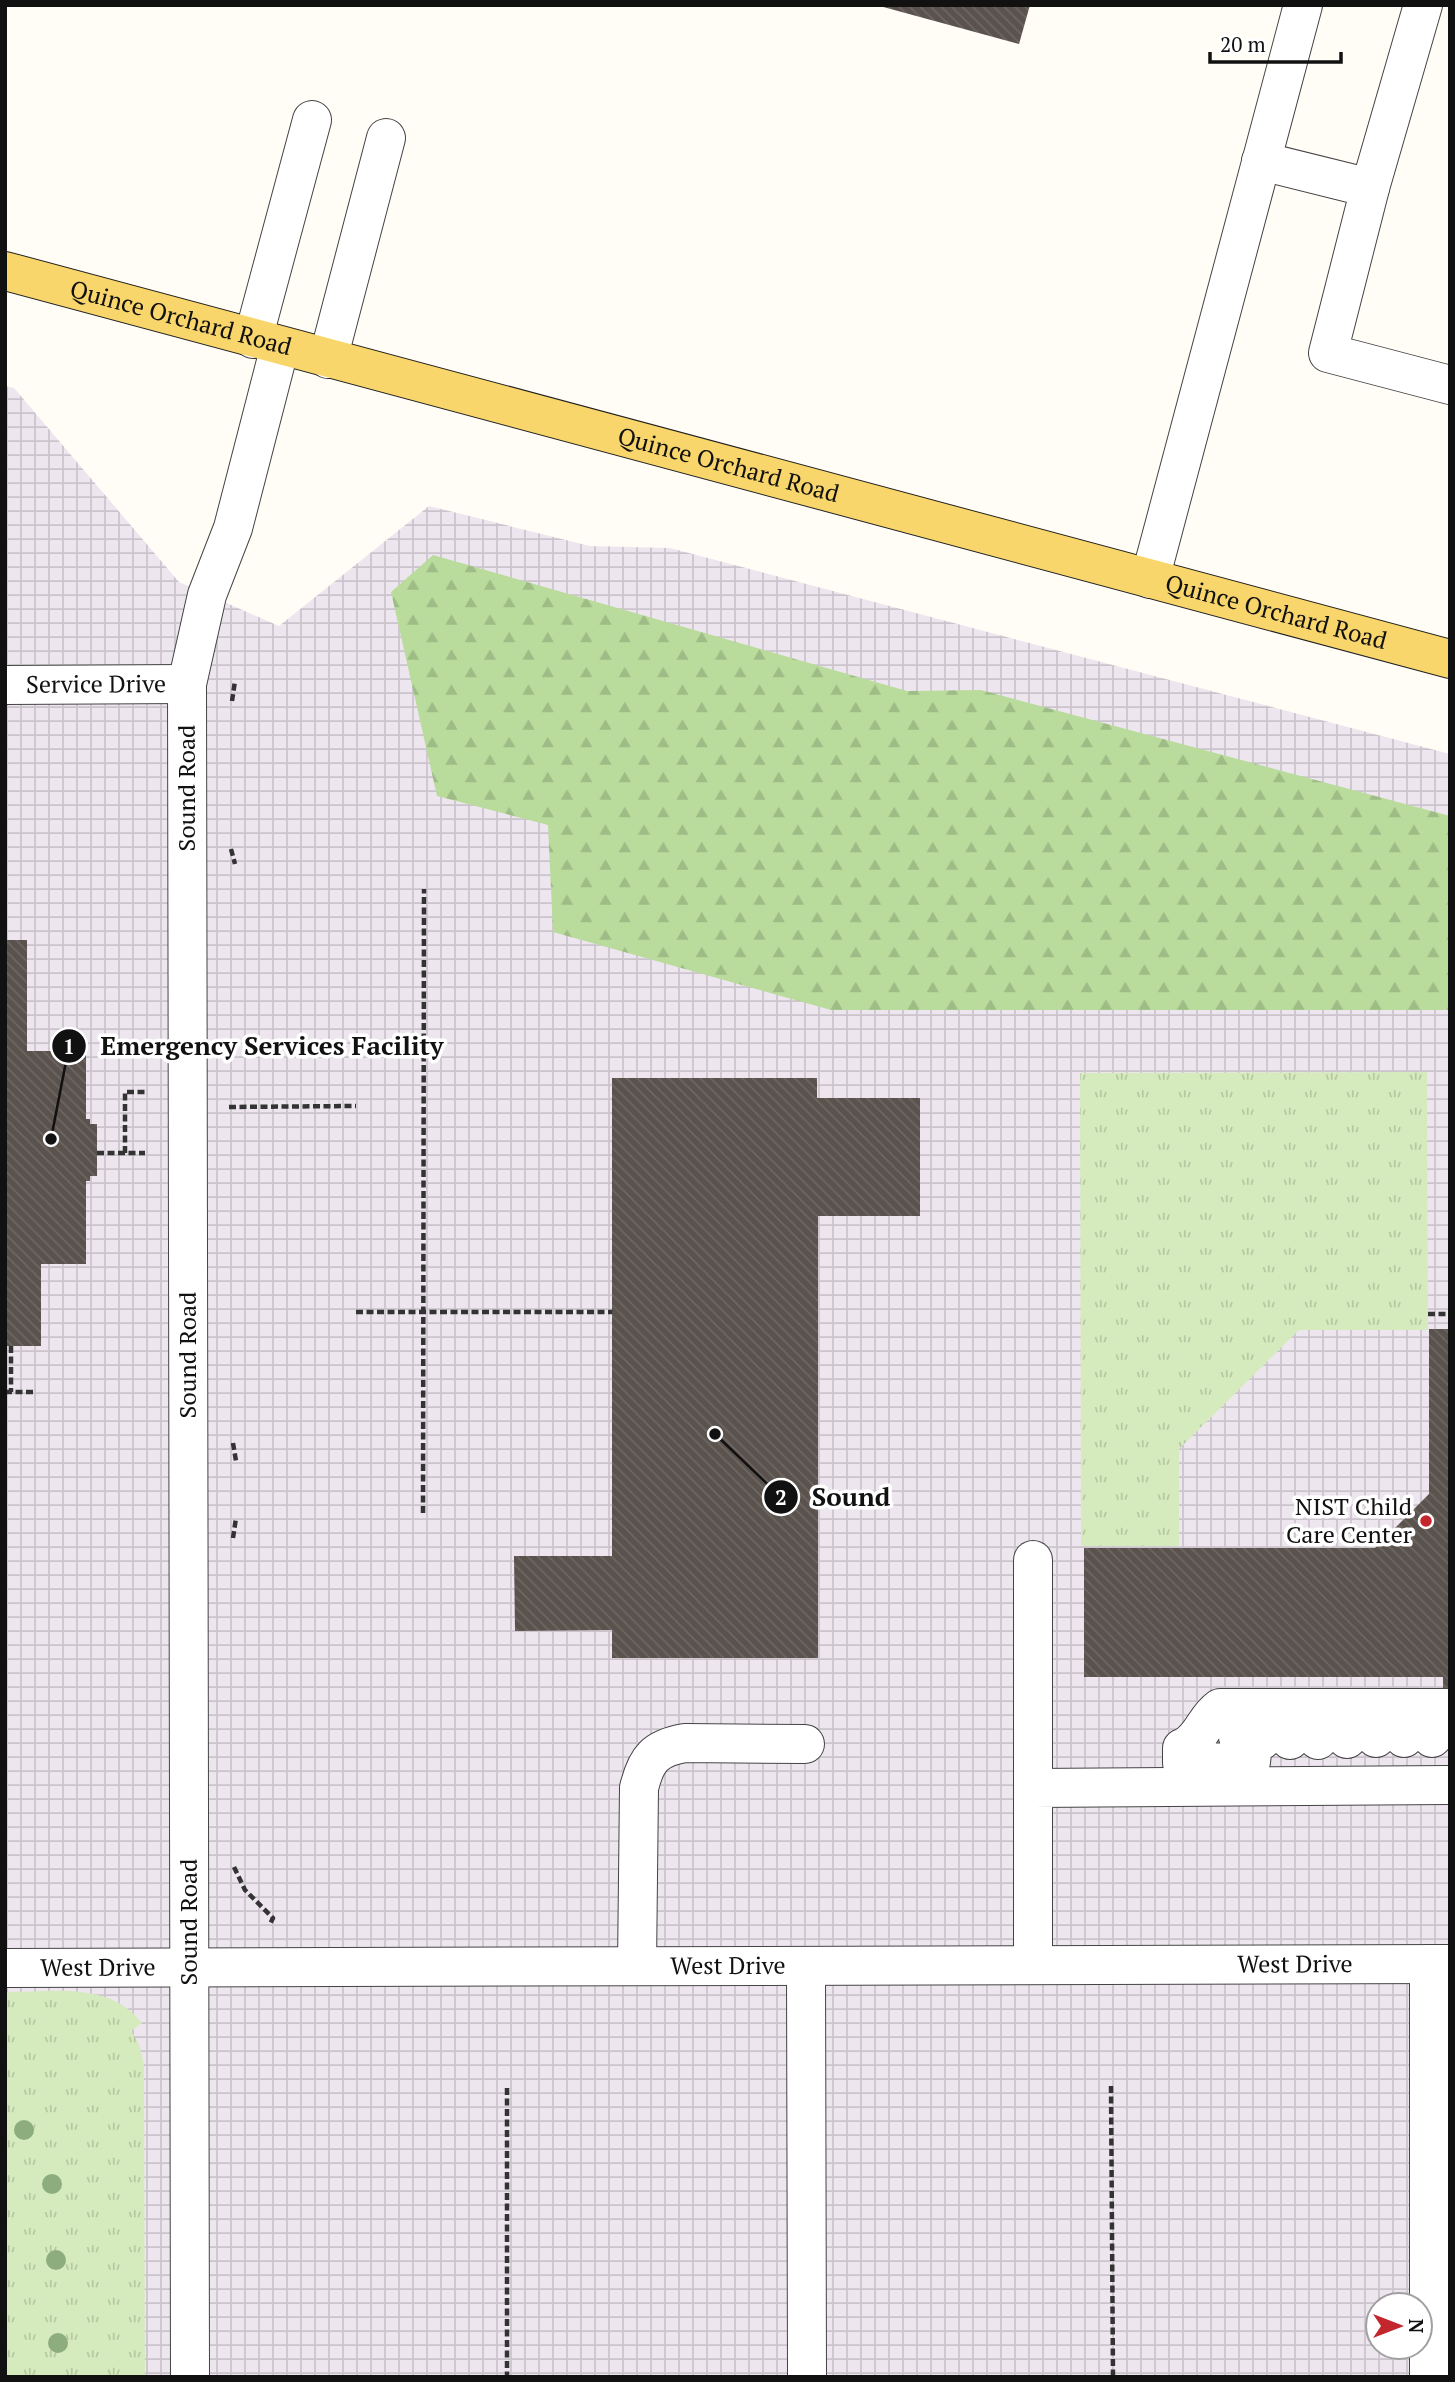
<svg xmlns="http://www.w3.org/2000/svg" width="1455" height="2382" font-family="'PT Serif',serif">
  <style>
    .industrial { fill: url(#industrial-grid); fill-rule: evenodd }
    .grass { fill: url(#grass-tufts) }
    .forest { fill: url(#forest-firs) }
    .building { fill: url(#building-back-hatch) }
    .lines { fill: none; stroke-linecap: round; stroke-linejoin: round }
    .minor-casing { stroke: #444; stroke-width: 40 }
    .major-casing { stroke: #222; stroke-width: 40 }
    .path { stroke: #333; stroke-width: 4.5; stroke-dasharray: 7 3.5; stroke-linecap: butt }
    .minor { stroke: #fff; stroke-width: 38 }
    .major { stroke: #f9d66b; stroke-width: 38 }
    .tree { fill: #8dad7f }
    .poi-dot { fill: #c4262e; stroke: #fff; stroke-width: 2.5 }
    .labels { text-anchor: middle; stroke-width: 7; stroke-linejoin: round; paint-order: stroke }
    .street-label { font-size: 24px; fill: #111; stroke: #fff }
    .poi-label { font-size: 24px; fill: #111; stroke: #fff; text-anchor: end }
    .leader { fill: none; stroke: #111; stroke-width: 2.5 }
    .callout-dot { fill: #111; stroke: #fff; stroke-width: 2.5 }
    .mark-label { font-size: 21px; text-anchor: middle; font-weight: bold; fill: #fff }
    .callout-label { font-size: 26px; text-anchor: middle; font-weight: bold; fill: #111; stroke: #fff; stroke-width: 7; stroke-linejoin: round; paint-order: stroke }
  </style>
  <defs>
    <pattern id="industrial-grid" width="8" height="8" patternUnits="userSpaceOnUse" patternTransform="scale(1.75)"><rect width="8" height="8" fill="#eee6ef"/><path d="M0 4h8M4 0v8" fill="none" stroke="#cbc4cc"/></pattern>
    <pattern id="grass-tufts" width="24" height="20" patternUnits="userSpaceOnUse" patternTransform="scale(1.75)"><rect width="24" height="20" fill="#d5ebbd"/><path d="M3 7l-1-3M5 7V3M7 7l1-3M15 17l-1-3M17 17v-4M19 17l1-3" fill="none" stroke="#b6c8a1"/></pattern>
    <pattern id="forest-firs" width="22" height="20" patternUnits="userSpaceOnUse" patternTransform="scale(1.75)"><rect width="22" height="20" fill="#b9dc9c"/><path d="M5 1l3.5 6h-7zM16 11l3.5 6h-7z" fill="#9ebc85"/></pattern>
    <pattern id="building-back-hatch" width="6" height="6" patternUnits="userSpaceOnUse" patternTransform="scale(1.75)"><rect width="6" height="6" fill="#5a524d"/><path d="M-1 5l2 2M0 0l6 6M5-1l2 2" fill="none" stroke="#6d6662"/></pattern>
  </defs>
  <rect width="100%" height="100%" fill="#fffdf5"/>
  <path class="industrial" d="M5,386l9,2 165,194 100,44 150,-120 161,40 80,2 780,206v1623h-1445zM1378,2305h42v42h-42z"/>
  <g class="grass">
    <polygon points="1427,1072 1428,1330 1299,1330 1179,1449 1179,1546 1081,1546 1080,1073"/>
    <path d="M5,1992c47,0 105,-11 137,31l-11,8 8,13 5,21 1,312h-140z"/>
  </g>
  <polygon class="forest" points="433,555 907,691 981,690 1450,816 1450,1010 831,1010 553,932 548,825 437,796 391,592"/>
  <g class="building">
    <polygon points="876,5 1030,5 1019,44"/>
    <polygon points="5,940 27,940 27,1051 86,1051 86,1119 90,1119 90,1124 97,1124 97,1176 90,1176 90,1181 86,1181 86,1264 41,1264 41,1346 5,1346"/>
    <polygon points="612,1078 817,1078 817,1098 920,1098 920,1216 818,1216 818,1658 612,1658 612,1630 515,1631 514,1556 612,1556"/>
    <polygon points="1429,1329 1450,1329 1450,1691 1443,1691 1443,1677 1084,1677 1084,1548 1375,1548 1429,1494"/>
  </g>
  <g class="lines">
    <defs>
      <g id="minor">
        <polyline points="1261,161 1370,188 1328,353 1450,385"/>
        <polyline points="1370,188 1423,5"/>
        <polyline points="253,339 312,120"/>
        <polyline points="328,359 386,138"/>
        <polyline points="1150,579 1303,5"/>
        <path id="s1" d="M5,685l182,-1"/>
        <polyline points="1033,1560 1033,1788"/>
        <path d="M1450,1708h-230c-16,11 -19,33 -38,40v15l69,-1 1,-9 -14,-16 10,-10 14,13 14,-14 14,14 14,-15 14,15 15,-15 14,14 15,-15 14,14 14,-14 14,14 14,-14 14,14 15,-15 3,3"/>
        <polyline points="1429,1964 1429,2377"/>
        <polyline points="1033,1965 1033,1788 1450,1785"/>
        <path d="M637,1966l2,-178c7,-29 16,-40 46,-45l120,1"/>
        <polyline points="806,1966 807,2377"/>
        <path id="s2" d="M5,1968l1445,-4"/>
        <polyline points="190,2377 187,684 207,595 233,528 280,346"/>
      </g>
      <g id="major">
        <path id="s3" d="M5,271l1445,388"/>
      </g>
    </defs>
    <use href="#minor" class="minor-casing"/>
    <use href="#major" class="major-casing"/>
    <g class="path">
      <polyline points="232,701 235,681"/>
      <polyline points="231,849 235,864"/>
      <polyline points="229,1107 356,1106"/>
      <polyline points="97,1153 145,1153"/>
      <polyline points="125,1153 125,1092 146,1092"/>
      <polyline points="356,1312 612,1312"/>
      <polyline points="1428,1314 1450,1314"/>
      <polyline points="11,1346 11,1392"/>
      <polyline points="5,1392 35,1392"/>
      <polyline points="233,1443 236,1461"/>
      <polyline points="423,1513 424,889"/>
      <polyline points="233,1538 236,1518"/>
      <polyline points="234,1867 245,1890 273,1918 270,1924"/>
      <polyline points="1111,2086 1113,2377"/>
      <polyline points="507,2088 507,2377"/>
    </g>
    <use href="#minor" class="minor"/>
    <use href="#major" class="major"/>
  </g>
  <g class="tree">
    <circle cx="24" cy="2130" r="10"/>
    <circle cx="52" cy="2184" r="10"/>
    <circle cx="56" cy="2260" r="10"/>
    <circle cx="58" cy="2343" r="10"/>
  </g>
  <circle class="poi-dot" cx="1426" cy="1521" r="7"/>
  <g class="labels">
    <g class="street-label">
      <text dy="8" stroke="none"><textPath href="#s3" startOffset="182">Quince Orchard Road</textPath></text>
      <text dy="8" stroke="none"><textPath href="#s3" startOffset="749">Quince Orchard Road</textPath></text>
      <text dy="8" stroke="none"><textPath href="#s3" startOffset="1316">Quince Orchard Road</textPath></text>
      <text dy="8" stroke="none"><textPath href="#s1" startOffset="91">Service Drive</textPath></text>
      <text transform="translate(187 788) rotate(-90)" y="8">Sound Road</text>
      <text transform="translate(188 1355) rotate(-90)" y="8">Sound Road</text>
      <text transform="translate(189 1922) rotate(-90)" y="8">Sound Road</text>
      <text dy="8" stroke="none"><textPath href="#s2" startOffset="1290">West Drive</textPath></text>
      <text dy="8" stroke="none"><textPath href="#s2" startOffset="723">West Drive</textPath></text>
      <text dy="8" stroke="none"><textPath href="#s2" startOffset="93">West Drive</textPath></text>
    </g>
    <g class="poi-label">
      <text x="1412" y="1515">NIST Child<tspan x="1412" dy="28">Care Center</tspan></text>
    </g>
  </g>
  <path class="leader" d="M51 1139L69 1046M715 1434L781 1497"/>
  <g class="callout-dot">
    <circle cx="51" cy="1139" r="7"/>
    <circle cx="715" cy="1434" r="7"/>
    <circle cx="69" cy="1046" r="18"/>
    <circle cx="781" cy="1497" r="18"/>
  </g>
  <g class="mark-label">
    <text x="69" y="1054">1</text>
    <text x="781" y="1505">2</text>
  </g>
  <g class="callout-label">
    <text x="272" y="1055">Emergency Services Facility</text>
    <text x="851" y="1506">Sound</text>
  </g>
  <rect width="1455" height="2382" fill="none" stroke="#111111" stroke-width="14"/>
  <g transform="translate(1399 2326) rotate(90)"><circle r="33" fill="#ffffff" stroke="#a0a0a0" stroke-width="2"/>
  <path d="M0-5L12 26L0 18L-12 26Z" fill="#c4262e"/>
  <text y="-10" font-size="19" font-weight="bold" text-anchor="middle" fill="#111111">N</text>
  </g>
  <path d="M1210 52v10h131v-10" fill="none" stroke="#111111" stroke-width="3.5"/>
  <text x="1220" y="52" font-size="21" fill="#111111" stroke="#ffffff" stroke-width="5" paint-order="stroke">20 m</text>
</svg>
